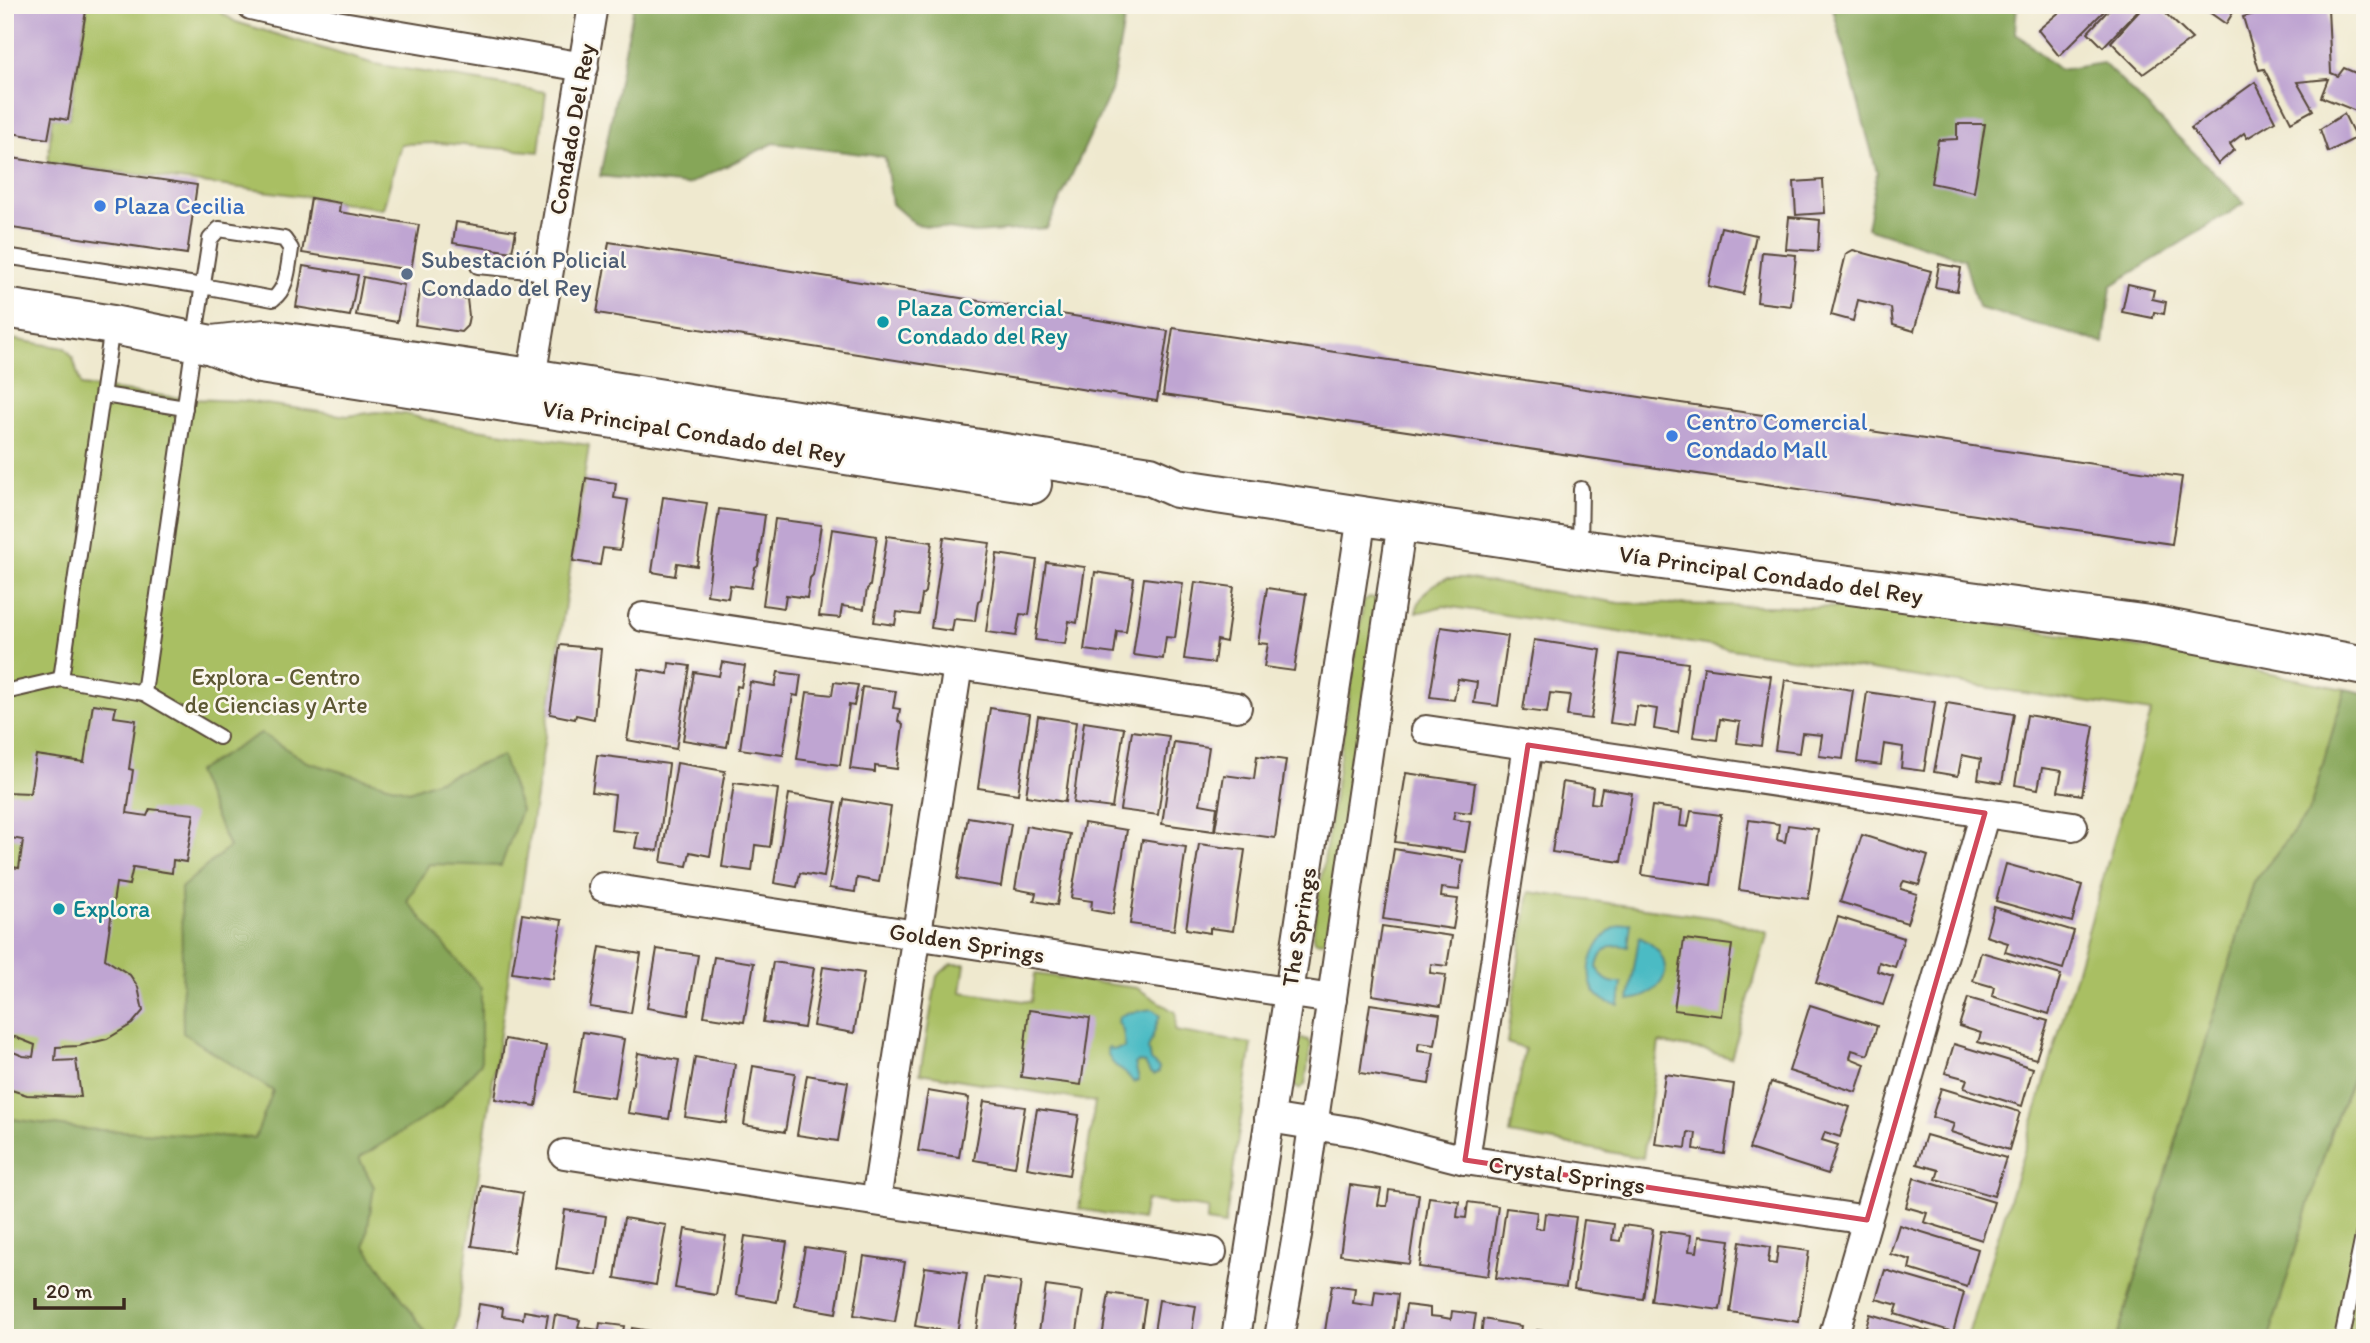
<svg xmlns="http://www.w3.org/2000/svg" width="2370" height="1343" font-family="Itim,sans-serif">
  <style>
    .green { fill: #a9bf63; stroke: #727440; stroke-width: 2 }
    .forest { fill: #86a659; stroke: #60683c; stroke-width: 2 }
    .water { fill: #4cbbc4; stroke: #447271; stroke-width: 2 }
    .building { fill: #bfa5d2 }
    .lines { fill: none; stroke-linecap: round; stroke-linejoin: round }
    .lane-casing { stroke: #564739; stroke-width: 18 }
    .street-casing { stroke: #564739; stroke-width: 32 }
    .secondary-casing { stroke: #564739; stroke-width: 42 }
    .lane { stroke: #fff; stroke-width: 14 }
    .street { stroke: #fff; stroke-width: 28 }
    .secondary { stroke: #fff; stroke-width: 38 }
    .marked { fill: none; stroke: #d1495b; stroke-width: 5; stroke-linejoin: round }
    .shop-dot { fill: #3f7fe0; stroke: #fbf7ec; stroke-width: 2.5 }
    .service-dot { fill: #5c6f8a; stroke: #fbf7ec; stroke-width: 2.5 }
    .culture-dot { fill: #0f9aa8; stroke: #fbf7ec; stroke-width: 2.5 }
    .labels { text-anchor: middle; stroke-width: 5; stroke-linejoin: round; paint-order: stroke }
    .street-label { font-size: 24px; fill: #3b2a1e; stroke: #fbf7ec }
    .shop-label { font-size: 24px; fill: #366cbe; stroke: #fbf7ec; text-anchor: start }
    .service-label { font-size: 24px; fill: #4e5e75; stroke: #fbf7ec; text-anchor: start }
    .culture-label { font-size: 24px; fill: #0d838f; stroke: #fbf7ec; text-anchor: start }
    .park-label { font-size: 24px; fill: #5c5733; stroke: #fbf7ec }
  </style>
  <rect width="100%" height="100%" fill="#fbf7ec"/>
  <filter id="ink" filterUnits="userSpaceOnUse"><feTurbulence type="fractalNoise" baseFrequency=".0143" numOctaves="2"/><feDisplacementMap in="SourceGraphic" scale="14" xChannelSelector="R" yChannelSelector="G"/><feConvolveMatrix kernelMatrix="1 2 1 2 8 2 1 2 1" color-interpolation-filters="sRGB"/></filter>
  <filter id="wash" filterUnits="userSpaceOnUse"><feTurbulence type="fractalNoise" baseFrequency=".00686" numOctaves="4" result="noise"/><feDisplacementMap in="SourceGraphic" scale="28" xChannelSelector="R" yChannelSelector="G"/><feGaussianBlur stdDeviation="1.57" result="paint"/><feColorMatrix in="noise" values="0 0 0 0 0 0 0 0 0 0 0 0 0 0 0 0 0 1.4 0 .05"/><feComposite in="paint" operator="in"/></filter>
  <g filter="url(#wash)">
    <rect width="100%" height="100%" fill="#efe9cf"/>
    <g class="green">
      <polygon points="87,5 209,5 236,22 374,64 546,92 539,152 440,143 401,144 383,209 309,197 48,163 52,117 69,119"/>
      <polygon points="5,338 65,348 73,358 81,386 188,399 245,401 348,416 376,412 405,414 449,425 589,445 454,1338 5,1338"/>
      <path d="M1447,578h17l155,25 285,6 245,40 196,40 -36,123 -55,70 -137,456h-150l69,-226 115,-400 -706,-106c-10,1 -20,7 -29,6 4,-18 14,-27 31,-34z"/>
      <polygon points="1369,597 1375,598 1378,604 1327,936 1322,942 1315,941 1313,933 1364,600"/>
      <polygon points="1529,892 1723,919 1768,933 1731,1058 1707,1051 1659,1043 1643,1158 1510,1134 1525,1049 1507,1043"/>
      <polygon points="951,964 965,964 961,992 1031,1002 1035,974 1137,988 1176,1013 1175,1031 1252,1044 1225,1225 1206,1222 1209,1209 1146,1200 1142,1220 1079,1209 1095,1102 920,1073 937,976"/>
      <polygon points="1302,1038 1308,1040 1311,1044 1305,1085 1299,1089 1291,1083 1297,1042"/>
      <polygon points="2365,1041 2365,1338 2269,1338 2332,1128 2350,1085"/>
    </g>
    <g class="forest">
      <polygon points="634,5 1127,5 1111,91 1047,228 974,233 915,224 892,204 885,157 774,143 687,185 600,176"/>
      <polygon points="1832,5 2017,5 2015,32 2059,70 2103,63 2245,203 2111,286 2104,343 1978,308 1964,259 1867,228 1877,172"/>
      <polygon points="2345,689 2365,693 2365,1041 2350,1085 2332,1128 2269,1338 2117,1338 2254,882 2309,812"/>
      <polygon points="261,733 307,762 409,791 502,756 521,810 501,866 429,864 407,901 481,988 481,1063 442,1107 359,1158 374,1187 365,1246 430,1338 5,1338 5,1118 83,1129 255,1138 273,1091 183,1033 181,888 229,847 196,772"/>
    </g>
    <g class="water">
      <path d="M1631,923l-3,24c-17,-5 -28,3 -31,20 5,12 12,17 25,16l-3,22c-5,-1 -12,-2 -16,-5 -30,-21 -5,-76 28,-77z"/>
      <path d="M1639,937c25,11 38,38 11,56 -6,5 -14,6 -21,7z"/>
      <path d="M1152,1009l8,6 -12,34 2,12 9,7v4l-5,3 -4,-2 -5,-10 -7,-1 -3,2 4,16 -6,2c-8,-14 -24,-14 -26,-33l2,-2 3,3 12,-2c1,-8 0,-20 -6,-25l1,-6 8,-4z"/>
    </g>
    <g id="blocks">
      <g class="building">
        <polygon points="5,5 87,5 68,120 52,117 48,139 5,132"/>
        <polygon points="2068,5 2110,5 2059,56 2038,30"/>
        <polygon points="2113,5 2143,5 2103,47 2088,32"/>
        <polygon points="2145,5 2157,5 2192,39 2143,74 2111,42"/>
        <polygon points="2199,5 2243,5 2238,12 2234,11 2226,24"/>
        <polygon points="2283,6 2284,13 2328,8 2331,73 2338,76 2344,68 2365,77 2365,88 2356,111 2321,97 2328,79 2297,82 2313,110 2291,122 2264,69 2259,70 2243,17"/>
        <polygon points="2255,82 2275,121 2247,138 2244,133 2230,144 2234,150 2218,164 2191,128"/>
        <polygon points="2344,114 2356,138 2328,152 2320,129"/>
        <polygon points="1957,124 1985,124 1974,192 1931,183 1938,140 1957,139"/>
        <polygon points="5,157 197,185 187,254 5,227"/>
        <polygon points="1823,180 1825,213 1796,215 1794,182"/>
        <polygon points="311,198 340,203 339,212 419,225 411,270 302,253"/>
        <polygon points="1789,217 1820,220 1818,251 1786,249"/>
        <polygon points="456,222 516,231 512,252 453,243"/>
        <polygon points="1721,227 1756,235 1743,294 1708,286"/>
        <polygon points="609,242 1168,331 1157,401 597,313"/>
        <polygon points="1853,250 1931,271 1914,331 1893,325 1891,308 1858,300 1853,321 1831,315 1846,254"/>
        <polygon points="1762,252 1796,255 1791,306 1757,302"/>
        <polygon points="1939,264 1961,268 1957,291 1935,287"/>
        <polygon points="303,266 358,275 350,316 296,307"/>
        <polygon points="363,277 404,285 397,322 356,315"/>
        <polygon points="2128,284 2154,290 2152,299 2166,302 2164,314 2154,312 2153,318 2122,312"/>
        <polygon points="420,291 467,299 469,316 467,326 461,332 415,325"/>
        <polygon points="1173,328 2182,477 2172,544 1163,395"/>
        <polygon points="586,478 616,483 614,498 628,500 620,550 603,548 600,565 573,561"/>
        <polygon points="663,497 707,503 697,566 677,563 675,576 652,572"/>
        <polygon points="719,509 765,515 758,566 755,568 751,588 730,585 728,598 707,595"/>
        <polygon points="775,519 821,525 813,575 810,578 807,598 786,595 784,608 763,605"/>
        <polygon points="832,529 877,536 870,586 867,589 864,609 842,606 840,618 819,616"/>
        <polygon points="887,536 932,542 925,592 922,595 919,615 897,612 895,625 874,622"/>
        <polygon points="944,537 990,543 981,599 978,601 975,621 954,619 952,631 931,628"/>
        <polygon points="997,554 1037,560 1029,615 1020,614 1016,636 986,632"/>
        <polygon points="1046,562 1085,567 1077,623 1069,621 1065,644 1035,640"/>
        <polygon points="1095,572 1134,578 1126,632 1117,631 1114,654 1084,650"/>
        <polygon points="1144,578 1183,583 1175,638 1166,637 1163,659 1133,655"/>
        <polygon points="1195,582 1234,587 1226,642 1217,640 1214,663 1184,659"/>
        <polygon points="1267,588 1306,594 1294,671 1264,667 1268,644 1258,643"/>
        <polygon points="1441,627 1508,636 1498,706 1474,703 1477,682 1458,679 1454,700 1430,697"/>
        <polygon points="1534,640 1601,650 1591,719 1567,716 1570,695 1550,693 1547,713 1523,710"/>
        <polygon points="560,645 601,649 594,719 576,715 575,719 550,714"/>
        <polygon points="1620,654 1688,663 1678,733 1654,729 1657,709 1637,706 1634,726 1610,723"/>
        <polygon points="722,662 745,666 741,687 737,686 727,747 683,740 694,672 719,676"/>
        <polygon points="669,663 690,666 676,749 627,740 639,669 668,674"/>
        <polygon points="1704,667 1771,676 1761,746 1737,743 1740,722 1720,719 1717,740 1693,737"/>
        <polygon points="778,672 801,675 798,696 793,695 783,755 740,749 750,682 775,686"/>
        <polygon points="1785,680 1853,690 1843,759 1819,756 1822,735 1802,733 1799,753 1775,750"/>
        <polygon points="834,682 858,685 854,706 849,705 840,765 797,759 807,692 832,695"/>
        <polygon points="862,687 896,691 893,708 900,709 898,721 903,725 897,769 875,766 875,772 850,769"/>
        <polygon points="1867,692 1935,702 1924,771 1901,768 1903,747 1884,744 1881,765 1857,762"/>
        <polygon points="1947,703 2014,714 2002,783 1978,779 1981,759 1962,755 1958,776 1934,772"/>
        <polygon points="93,704 116,707 114,717 136,720 129,769 133,770 127,813 147,816 150,809 194,814 186,862 173,860 172,873 133,867 129,885 116,883 105,959 130,975 138,987 143,1011 132,1024 107,1039 79,1046 56,1047 55,1061 76,1060 81,1097 27,1095 5,1088 5,1065 11,1051 23,1056 33,1057 35,1045 5,1033 5,948 9,933 5,933 5,866 19,868 23,840 5,837 5,792 30,793 36,755 84,762"/>
        <polygon points="990,708 1030,714 1018,794 978,788"/>
        <polygon points="2027,715 2094,726 2082,795 2058,791 2062,771 2042,768 2038,789 2015,785"/>
        <polygon points="1038,716 1076,722 1065,802 1026,796"/>
        <polygon points="1084,722 1124,728 1112,808 1073,803"/>
        <polygon points="1132,731 1169,736 1158,815 1120,810"/>
        <polygon points="1174,742 1209,747 1200,804 1217,807 1214,831 1162,824"/>
        <polygon points="597,755 669,764 658,851 635,848 638,833 611,830 615,795 592,792"/>
        <polygon points="1257,756 1286,760 1275,838 1215,830 1224,775 1254,779"/>
        <polygon points="677,763 725,771 710,856 690,852 687,866 661,862"/>
        <polygon points="1406,773 1475,783 1471,813 1455,811 1453,819 1470,822 1465,852 1395,842"/>
        <polygon points="1563,782 1593,787 1591,803 1599,804 1602,788 1632,793 1621,862 1552,852"/>
        <polygon points="734,783 778,789 770,847 755,845 752,871 722,867"/>
        <polygon points="789,794 836,802 824,877 800,873 797,887 774,883"/>
        <polygon points="844,799 891,807 879,882 857,878 855,892 829,888"/>
        <polygon points="1652,806 1682,810 1680,826 1688,827 1691,811 1721,815 1711,885 1642,875"/>
        <polygon points="968,817 1011,824 1001,886 957,879"/>
        <polygon points="1749,820 1779,824 1777,840 1785,842 1788,825 1818,829 1808,899 1739,890"/>
        <polygon points="1084,823 1127,830 1113,914 1091,910 1092,901 1071,898"/>
        <polygon points="1026,826 1070,834 1057,905 1034,901 1036,893 1015,889"/>
        <polygon points="1862,835 1928,856 1919,885 1904,881 1902,884 1901,889 1917,894 1907,923 1840,902"/>
        <polygon points="1142,840 1186,847 1174,930 1130,924"/>
        <polygon points="1199,844 1245,850 1233,931 1210,928 1210,933 1186,929"/>
        <polygon points="1394,849 1463,860 1459,890 1442,888 1441,897 1458,899 1453,929 1383,919"/>
        <polygon points="2006,864 2082,885 2072,922 1996,901"/>
        <polygon points="1994,907 2074,931 2063,969 2005,952 2008,943 1986,936"/>
        <polygon points="522,914 562,920 553,979 512,973"/>
        <polygon points="1838,917 1904,938 1895,967 1879,962 1877,971 1893,976 1883,1005 1816,983"/>
        <polygon points="1382,926 1452,936 1447,966 1431,964 1430,973 1446,975 1441,1006 1372,995"/>
        <polygon points="1684,939 1732,945 1722,1016 1674,1010"/>
        <polygon points="600,947 641,954 631,1013 590,1007"/>
        <polygon points="657,949 698,955 688,1015 647,1008"/>
        <polygon points="1981,952 2061,975 2049,1014 1992,996 1994,987 1973,981"/>
        <polygon points="714,957 754,963 744,1022 704,1016"/>
        <polygon points="773,962 814,968 804,1028 763,1022"/>
        <polygon points="823,967 864,973 854,1033 813,1026"/>
        <polygon points="1968,998 2048,1021 2036,1059 1978,1042 1981,1033 1959,1026"/>
        <polygon points="1370,1004 1440,1014 1435,1045 1419,1043 1418,1047 1418,1051 1434,1053 1429,1084 1360,1073"/>
        <polygon points="1810,1005 1877,1026 1868,1055 1852,1050 1850,1058 1865,1064 1856,1092 1789,1071"/>
        <polygon points="1029,1010 1090,1018 1081,1085 1021,1077"/>
        <polygon points="583,1032 624,1039 614,1098 573,1092"/>
        <polygon points="505,1039 546,1046 536,1106 495,1099"/>
        <polygon points="1954,1044 2033,1068 2022,1106 1964,1088 1967,1079 1945,1073"/>
        <polygon points="638,1053 679,1060 669,1119 628,1113"/>
        <polygon points="695,1057 735,1064 726,1123 685,1117"/>
        <polygon points="753,1066 795,1073 785,1132 744,1125"/>
        <polygon points="1665,1074 1734,1084 1724,1154 1694,1149 1696,1133 1688,1132 1686,1148 1655,1144"/>
        <polygon points="807,1075 848,1082 838,1141 797,1135"/>
        <polygon points="1771,1082 1850,1107 1840,1137 1825,1132 1822,1140 1838,1145 1828,1174 1749,1149"/>
        <polygon points="1941,1088 2020,1112 2009,1150 1951,1132 1954,1124 1932,1117"/>
        <polygon points="928,1091 969,1098 959,1157 918,1151"/>
        <polygon points="984,1101 1025,1107 1015,1167 974,1160"/>
        <polygon points="1037,1109 1079,1115 1069,1175 1027,1168"/>
        <polygon points="1926,1135 2006,1158 1994,1196 1936,1179 1939,1170 1917,1164"/>
        <polygon points="1914,1178 1994,1202 1982,1240 1924,1222 1927,1213 1906,1207"/>
        <polygon points="1350,1185 1381,1189 1378,1205 1382,1206 1387,1206 1389,1190 1419,1194 1409,1264 1340,1255"/>
        <polygon points="482,1186 523,1193 513,1252 472,1246"/>
        <polygon points="1429,1197 1459,1201 1457,1217 1466,1218 1468,1202 1498,1206 1488,1276 1419,1267"/>
        <polygon points="1506,1208 1537,1212 1535,1228 1543,1229 1545,1213 1576,1217 1566,1287 1496,1278"/>
        <polygon points="565,1210 606,1216 597,1275 556,1269"/>
        <polygon points="624,1218 666,1225 656,1285 615,1278"/>
        <polygon points="1584,1220 1614,1224 1612,1240 1620,1241 1623,1225 1653,1229 1643,1299 1574,1289"/>
        <polygon points="1899,1225 1978,1249 1967,1287 1909,1269 1911,1260 1890,1254"/>
        <polygon points="685,1229 726,1236 716,1295 675,1288"/>
        <polygon points="1661,1231 1691,1235 1689,1251 1697,1252 1699,1236 1730,1240 1720,1310 1651,1301"/>
        <polygon points="745,1236 787,1242 777,1302 736,1295"/>
        <polygon points="1740,1242 1770,1247 1768,1263 1776,1264 1778,1247 1809,1251 1799,1322 1730,1312"/>
        <polygon points="805,1247 846,1253 836,1313 795,1306"/>
        <polygon points="864,1256 905,1262 895,1322 854,1315"/>
        <polygon points="925,1267 967,1273 957,1333 915,1326"/>
        <polygon points="1885,1270 1964,1293 1953,1332 1895,1314 1898,1305 1876,1299"/>
        <polygon points="984,1277 1021,1282 1013,1336 976,1331"/>
        <polygon points="1332,1285 1355,1288 1353,1303 1373,1306 1375,1291 1398,1294 1393,1338 1324,1338"/>
        <polygon points="1046,1286 1083,1291 1076,1338 1038,1338"/>
        <polygon points="1109,1293 1146,1299 1140,1338 1102,1338"/>
        <polygon points="1159,1300 1196,1306 1191,1338 1153,1338"/>
        <polygon points="479,1304 503,1308 502,1316 523,1319 524,1311 548,1315 544,1338 473,1338"/>
        <polygon points="1406,1305 1430,1308 1430,1316 1440,1317 1451,1319 1452,1311 1476,1314 1472,1338 1401,1338"/>
        <polygon points="1870,1314 1949,1337 1949,1338 1863,1338"/>
        <polygon points="555,1315 580,1320 578,1327 599,1330 600,1323 624,1326 622,1338 551,1338"/>
        <polygon points="1483,1319 1521,1326 1519,1338 1481,1338"/>
        <polygon points="632,1328 657,1332 656,1338 630,1338"/>
        <polygon points="1537,1330 1578,1336 1578,1338 1535,1338"/>
      </g>
    </g>
  </g>
  <g filter="url(#ink)">
    <use href="#blocks" fill-opacity="0" stroke="#564739" stroke-width="2"/>
    <g class="lines">
      <defs>
        <g id="lane">
          <path d="M5,256l198,30 70,13c15,-11 15,-32 18,-50l-7,-10 -65,-10 -9,10 -16,103 -50,351"/>
          <polyline points="478,266 548,273"/>
          <polyline points="104,395 185,408"/>
          <polyline points="1580,548 1581,489"/>
          <polyline points="61,679 112,327"/>
          <polyline points="5,692 61,679 144,693 219,737"/>
          <polyline points="2342,1338 2365,1227"/>
        </g>
        <g id="street">
          <polyline points="251,5 336,25 584,67"/>
          <polyline points="531,378 593,5"/>
          <polyline points="643,617 1237,707"/>
          <polyline points="1426,730 2073,826"/>
          <polyline points="603,887 1332,999"/>
          <polyline points="1269,1118 1356,1132 1465,1160 1867,1220"/>
          <polyline points="564,1154 1212,1252"/>
          <polyline points="1465,1160 1528,745"/>
          <polyline points="876,1201 958,665"/>
          <polyline points="1835,1331 1985,813"/>
          <polyline points="1236,1338 1362,516"/>
          <polyline points="1279,1338 1297,1235 1402,522"/>
        </g>
        <g id="secondary">
          <polyline points="5,308 113,325 212,345 260,364 1032,484"/>
          <polyline points="212,345 265,339 531,378 1150,476 1177,488 1580,549 2150,625 2365,666"/>
        </g>
      </defs>
      <use href="#lane" class="lane-casing"/>
      <use href="#street" class="street-casing"/>
      <use href="#secondary" class="secondary-casing"/>
      <use href="#lane" class="lane"/>
      <use href="#street" class="street"/>
      <use href="#secondary" class="secondary"/>
    </g>
  </g>
  <path class="marked" d="M1528,745l457,68 -118,407 -402,-60z"/>
  <g class="shop-dot">
    <circle cx="100" cy="206" r="7"/>
    <circle cx="1672" cy="436" r="7"/>
  </g>
  <circle class="service-dot" cx="407" cy="274" r="7"/>
  <g class="culture-dot">
    <circle cx="883" cy="322" r="7"/>
    <circle cx="59" cy="909" r="7"/>
  </g>
  <g class="labels">
    <g class="street-label">
      <text transform="translate(572 129) rotate(-80)" y="8">Condado Del Rey</text>
      <text transform="translate(694 432) rotate(9)" y="8">Vía Principal Condado del Rey</text>
      <text transform="translate(1771 575) rotate(8)" y="8">Vía Principal Condado del Rey</text>
      <text transform="translate(1299 927) rotate(-81)" y="8">The Springs</text>
      <text transform="translate(967 943) rotate(9)" y="8">Golden Springs</text>
      <text transform="translate(1567 1175) rotate(8)" y="8">Crystal Springs</text>
    </g>
    <g class="shop-label">
      <text x="114" y="214">Plaza Cecilia</text>
      <text x="1686" y="430">Centro Comercial<tspan x="1686" dy="28">Condado Mall</tspan></text>
    </g>
    <g class="service-label">
      <text x="421" y="268">Subestación Policial<tspan x="421" dy="28">Condado del Rey</tspan></text>
    </g>
    <g class="culture-label">
      <text x="897" y="316">Plaza Comercial<tspan x="897" dy="28">Condado del Rey</tspan></text>
      <text x="73" y="917">Explora</text>
    </g>
    <g class="park-label">
      <text x="276" y="685">Explora - Centro<tspan x="276" dy="28">de Ciencias y Arte</tspan></text>
    </g>
  </g>
  <rect width="2370" height="1343" fill="none" stroke="#fbf7ec" stroke-width="28"/>
  <path d="M35 1298v10h89v-10" fill="none" stroke="#3b2a1e" stroke-width="3.5"/>
  <text x="46" y="1298" font-size="21" fill="#3b2a1e" stroke="#fbf7ec" stroke-width="5" paint-order="stroke">20 m</text>
</svg>
